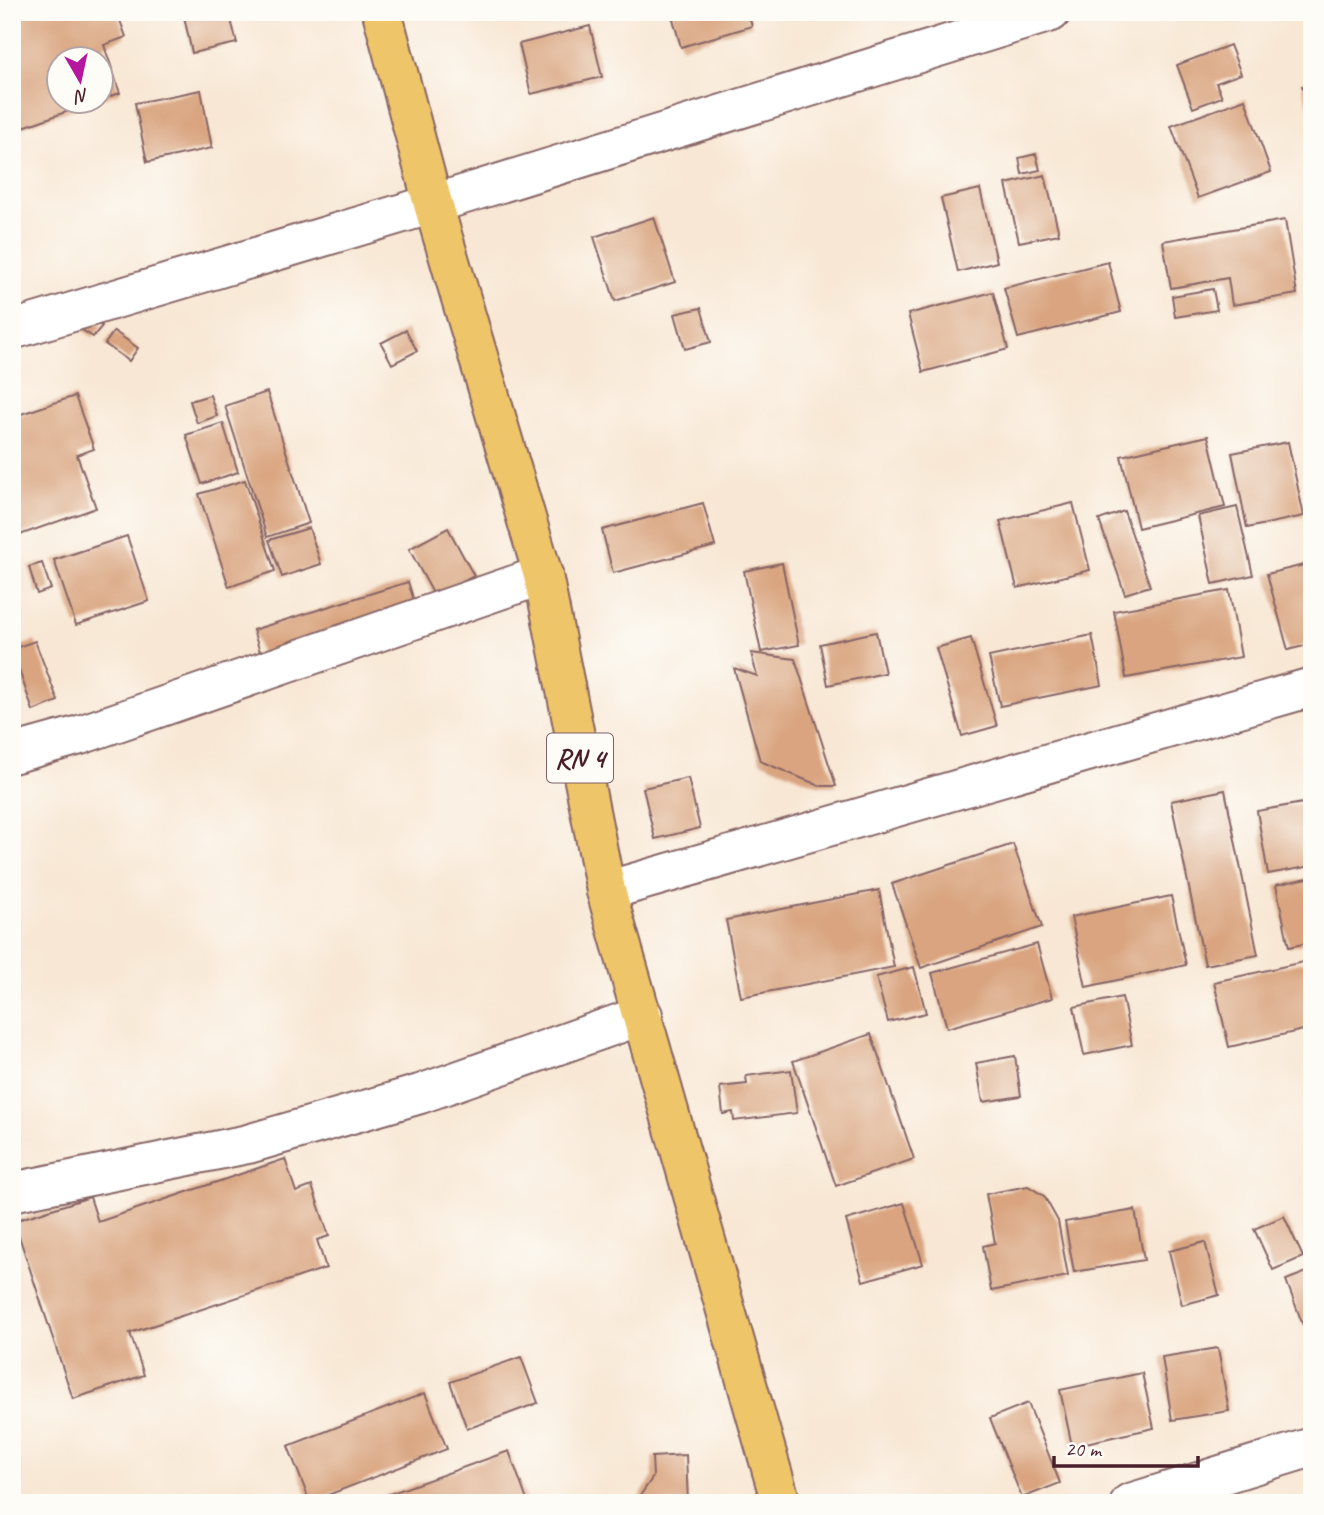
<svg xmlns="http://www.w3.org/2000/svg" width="1324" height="1515" font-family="Caveat,sans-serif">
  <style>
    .building { fill: #d9a47f }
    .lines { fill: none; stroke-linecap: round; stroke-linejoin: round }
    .minor-casing { stroke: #876566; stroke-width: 42 }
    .highway-casing { stroke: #876566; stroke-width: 42 }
    .minor { stroke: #fff; stroke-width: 38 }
    .highway { stroke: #eec569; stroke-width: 38 }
    .labels { text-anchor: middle; stroke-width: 5; stroke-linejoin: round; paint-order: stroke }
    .shield { fill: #fdfcf7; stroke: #806168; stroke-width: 2 }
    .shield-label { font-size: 28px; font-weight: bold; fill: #4a1f2b }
  </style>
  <rect width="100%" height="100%" fill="#fdfcf7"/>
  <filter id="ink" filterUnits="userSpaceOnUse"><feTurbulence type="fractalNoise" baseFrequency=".0143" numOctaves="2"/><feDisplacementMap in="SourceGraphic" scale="14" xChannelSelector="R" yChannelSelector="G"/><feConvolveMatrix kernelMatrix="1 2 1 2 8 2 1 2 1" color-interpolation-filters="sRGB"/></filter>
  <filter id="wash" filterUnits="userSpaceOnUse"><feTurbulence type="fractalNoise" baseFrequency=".00686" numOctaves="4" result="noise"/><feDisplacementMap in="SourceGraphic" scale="28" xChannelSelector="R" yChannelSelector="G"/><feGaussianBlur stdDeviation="1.57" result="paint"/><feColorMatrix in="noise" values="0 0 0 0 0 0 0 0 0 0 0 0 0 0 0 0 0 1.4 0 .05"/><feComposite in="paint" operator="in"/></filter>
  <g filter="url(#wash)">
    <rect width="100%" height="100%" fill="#f8e7d4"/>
    <g id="blocks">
      <g class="building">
        <polygon points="12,12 117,12 126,37 104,45 120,93 102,99 102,60 60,60 60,102 94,102 12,131"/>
        <polygon points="183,12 229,12 237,43 192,53"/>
        <polygon points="671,12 748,12 752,26 681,47"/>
        <polygon points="590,26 602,77 531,94 519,44"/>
        <polygon points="1230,45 1241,74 1216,83 1222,97 1193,108 1177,65"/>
        <polygon points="1312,83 1312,113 1311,113 1302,86"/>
        <polygon points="201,90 212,148 147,162 135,103"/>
        <polygon points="1245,99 1271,172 1198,198 1171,126"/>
        <polygon points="1036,154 1040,170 1022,174 1019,158"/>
        <polygon points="1045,175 1059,234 1019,242 1006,184"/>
        <polygon points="980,189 997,262 958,272 941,198"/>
        <polygon points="654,217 675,282 615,301 594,237"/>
        <polygon points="1285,220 1297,294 1232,305 1228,278 1171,288 1163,241"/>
        <polygon points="1108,262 1121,312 1018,338 1004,288"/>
        <polygon points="1213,289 1217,310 1175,317 1172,296"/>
        <polygon points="993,292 1008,349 923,372 908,314"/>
        <polygon points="701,308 711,342 685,349 675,314"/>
        <polygon points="90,319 102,326 93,337 82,330"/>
        <polygon points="406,330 417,351 392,364 381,343"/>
        <polygon points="114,331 138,348 129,361 105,344"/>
        <polygon points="267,392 309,523 267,537 225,406"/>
        <polygon points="210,395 217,416 197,423 190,401"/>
        <polygon points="75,396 94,449 77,455 96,508 17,536 12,522 12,480 15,479 12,470 12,417"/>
        <polygon points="223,423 238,472 202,484 186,435"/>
        <polygon points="1208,436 1225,507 1138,528 1121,456"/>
        <polygon points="1288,442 1304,516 1247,528 1232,453"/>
        <polygon points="245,480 275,571 229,587 199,494"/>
        <polygon points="703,503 715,546 613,573 602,530"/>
        <polygon points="1073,503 1090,570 1017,588 1000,521"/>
        <polygon points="1237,507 1253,575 1213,584 1198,516"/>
        <polygon points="1124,511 1150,586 1125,594 1099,520"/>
        <polygon points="309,528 321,564 282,577 269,540"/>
        <polygon points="448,528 474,576 435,597 409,549"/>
        <polygon points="127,536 149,601 76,625 54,560"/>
        <polygon points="42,563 51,589 37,594 29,567"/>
        <polygon points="782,563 799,645 761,652 744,571"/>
        <polygon points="1312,563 1312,644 1288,650 1267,574"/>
        <polygon points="408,582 417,610 262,658 253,630"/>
        <polygon points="1229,590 1241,657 1126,678 1114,611"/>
        <polygon points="876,632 885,673 828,685 820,644"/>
        <polygon points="1092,635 1102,685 1000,706 989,657"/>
        <polygon points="971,638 997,726 962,736 936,648"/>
        <polygon points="35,641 58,701 33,711 12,649"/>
        <polygon points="751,653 795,659 836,786 820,786 760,761 734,668 757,676"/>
        <polygon points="12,703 19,722 12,725"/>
        <polygon points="688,778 700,828 655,839 643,788"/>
        <polygon points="1225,790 1258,955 1205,965 1171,801"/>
        <polygon points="1303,803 1312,866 1268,874 1257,811"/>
        <polygon points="1013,844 1042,927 921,968 892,884"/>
        <polygon points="1312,877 1312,942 1289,947 1276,885"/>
        <polygon points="879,890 894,967 741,997 726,920"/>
        <polygon points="1171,896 1186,965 1086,987 1071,917"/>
        <polygon points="1037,944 1052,998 947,1028 932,973"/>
        <polygon points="1312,960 1312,1028 1229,1047 1214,982"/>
        <polygon points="914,967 926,1013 888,1022 876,977"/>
        <polygon points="1122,997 1132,1045 1084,1055 1074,1007"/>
        <polygon points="871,1034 914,1159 836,1186 793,1061"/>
        <polygon points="1015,1056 1021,1096 983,1102 976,1063"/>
        <polygon points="791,1070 797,1113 734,1121 733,1112 723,1114 720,1087 747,1084 746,1076"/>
        <polygon points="285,1159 296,1192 312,1186 329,1236 317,1240 326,1268 130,1333 144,1375 73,1399 14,1221 90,1197 98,1222"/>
        <polygon points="1028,1186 1044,1196 1058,1221 1068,1276 991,1291 983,1246 995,1243 986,1194"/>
        <polygon points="904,1203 923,1264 863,1281 846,1220"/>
        <polygon points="1135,1210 1144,1260 1074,1272 1065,1222"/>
        <polygon points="1284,1216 1303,1257 1273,1270 1254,1229"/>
        <polygon points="1205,1242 1219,1295 1182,1305 1169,1251"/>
        <polygon points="1312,1270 1312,1322 1303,1325 1286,1280"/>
        <polygon points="1218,1348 1229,1411 1172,1420 1162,1357"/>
        <polygon points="521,1357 538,1403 467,1429 450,1382"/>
        <polygon points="1142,1373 1154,1428 1072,1446 1060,1390"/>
        <polygon points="425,1393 447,1449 310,1502 288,1446"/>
        <polygon points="1028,1403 1060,1483 1022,1498 990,1418"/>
        <polygon points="509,1451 528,1503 380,1503 378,1498"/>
        <polygon points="686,1455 688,1503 635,1503 653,1477 652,1457"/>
      </g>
    </g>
  </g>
  <g filter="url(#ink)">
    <use href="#blocks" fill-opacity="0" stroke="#876566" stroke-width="2"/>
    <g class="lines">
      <defs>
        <g id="minor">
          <polyline points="12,330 433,204 1051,12"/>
          <polyline points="12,754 80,735 543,575"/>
          <polyline points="606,891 1312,687"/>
          <polyline points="12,1192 248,1144 420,1094 643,1015"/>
          <polyline points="1130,1503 1312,1447"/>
        </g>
        <polyline id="highway" points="382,12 433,204 543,575 606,891 781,1503"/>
      </defs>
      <use href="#minor" class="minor-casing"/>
      <use href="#highway" class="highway-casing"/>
      <use href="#minor" class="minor"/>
      <use href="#highway" class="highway"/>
    </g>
  </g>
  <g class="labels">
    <rect class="shield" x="547" y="733.5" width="66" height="49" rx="5"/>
    <g class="shield-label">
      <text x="580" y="768">RN 4</text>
    </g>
  </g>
  <rect width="1324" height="1515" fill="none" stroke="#fdfcf7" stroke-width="42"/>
  <g transform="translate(80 80) rotate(171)"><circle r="33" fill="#fdfcf7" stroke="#b5a4a5" stroke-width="2"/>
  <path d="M0-5L12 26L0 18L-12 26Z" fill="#b5179e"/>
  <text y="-10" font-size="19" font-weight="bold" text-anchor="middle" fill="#4a1f2b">N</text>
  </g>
  <path d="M1054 1456v10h144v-10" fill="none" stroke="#4a1f2b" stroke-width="3.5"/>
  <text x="1065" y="1456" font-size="21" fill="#4a1f2b" stroke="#fdfcf7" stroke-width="5" paint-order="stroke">20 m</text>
</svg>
